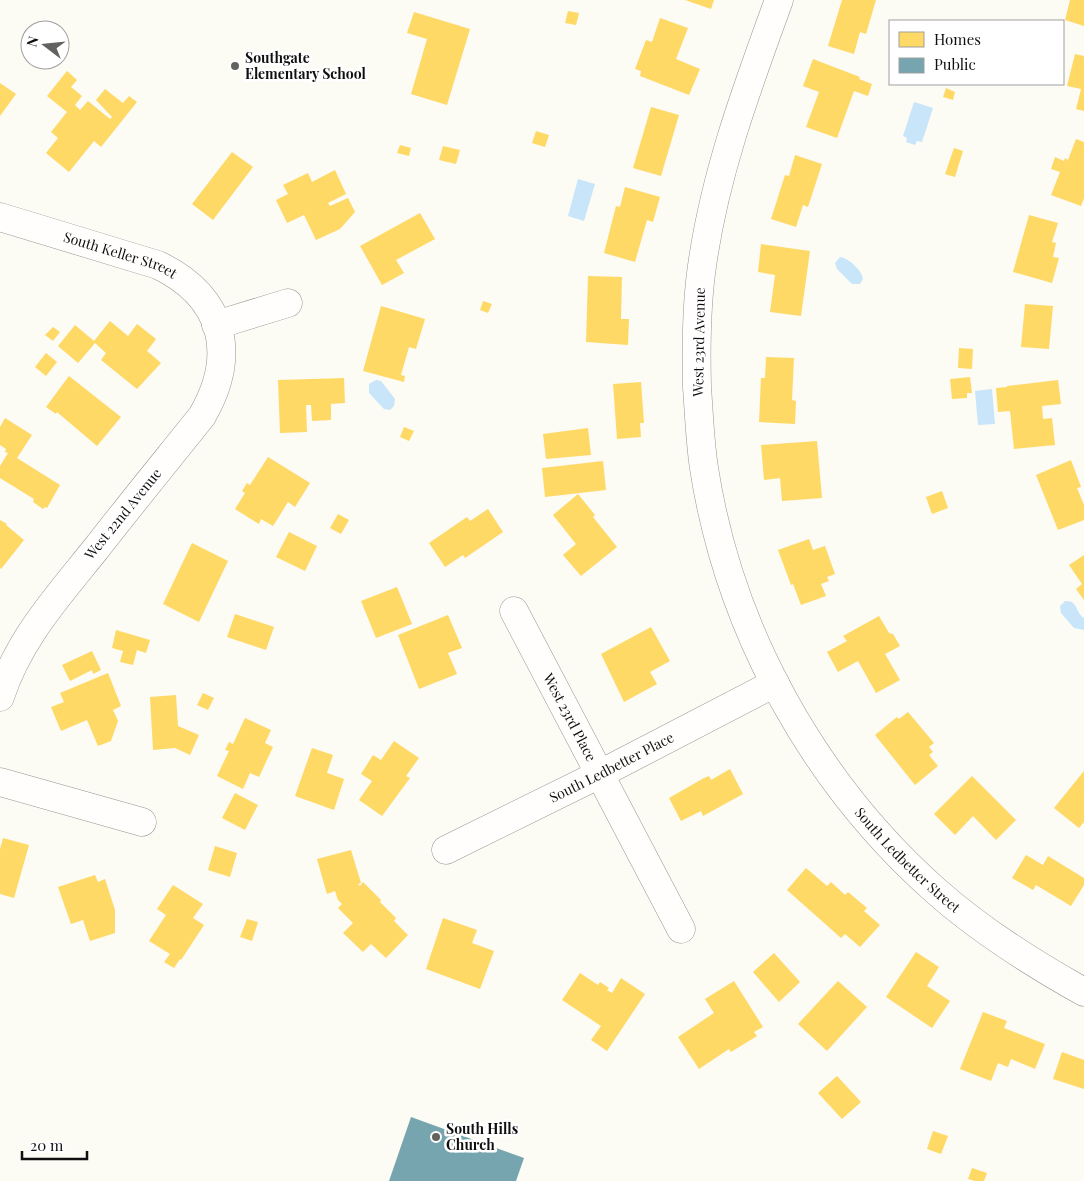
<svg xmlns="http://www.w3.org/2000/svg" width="1084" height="1181" font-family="'Playfair Display',serif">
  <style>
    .water { fill: #c8e5fa }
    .homes { fill: #ffd966 }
    .public { fill: #76a5af }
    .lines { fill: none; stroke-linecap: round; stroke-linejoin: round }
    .minor-casing { stroke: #969592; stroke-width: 29 }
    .minor { stroke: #fffefd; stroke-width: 28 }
    .poi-dot { fill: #62625f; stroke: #fff; stroke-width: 2 }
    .labels { text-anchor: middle; stroke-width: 5; stroke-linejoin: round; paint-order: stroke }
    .poi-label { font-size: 14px; font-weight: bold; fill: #0f0f0f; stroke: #fff; text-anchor: start }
    .street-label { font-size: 14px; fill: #0f0f0f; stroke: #fff }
  </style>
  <rect width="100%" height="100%" fill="#fcfbf4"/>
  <g class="water">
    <polygon points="914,102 933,108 922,142 917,141 915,145 906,142 907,138 903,136"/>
    <polygon points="578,179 595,184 584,221 568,216"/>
    <path d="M840,257c9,1 22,14 23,22l-3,5h-8l-15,-15 -2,-6z"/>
    <polygon points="376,380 381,381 395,399 394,406 390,410 384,409 369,393 369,384"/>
    <polygon points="992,389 995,424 978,425 975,391"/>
    <path d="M1065,601c13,-1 10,11 19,17v12l-10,-2 -13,-15 -1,-7z"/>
  </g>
  <g class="homes">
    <polygon points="685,0 714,0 711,9"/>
    <polygon points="842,0 876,0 866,34 860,32 854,54 828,46"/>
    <polygon points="1070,0 1084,0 1084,26 1065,20"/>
    <polygon points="568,11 579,13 576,25 565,23"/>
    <polygon points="414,12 470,29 447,105 411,94 427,39 407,33"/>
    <polygon points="660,18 688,28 676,59 700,69 689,95 640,76 641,71 635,69 646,40 652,42"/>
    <polygon points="1075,54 1084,56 1084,111 1076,109 1081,89 1067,86"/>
    <polygon points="813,59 860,77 859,79 872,84 868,96 854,91 837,138 806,127 819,92 803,86"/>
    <polygon points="67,71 77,80 71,87 82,96 75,105 80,110 88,101 110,119 112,117 96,100 105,89 123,103 129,96 137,102 101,147 94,141 69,172 46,153 58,138 51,132 67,112 47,96"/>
    <polygon points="0,83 16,94 0,116"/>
    <polygon points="946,88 955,92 953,100 943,97"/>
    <polygon points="651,107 679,115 661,176 633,168"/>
    <polygon points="536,131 549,135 545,147 532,143"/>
    <polygon points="1076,139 1084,142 1084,198 1081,206 1051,195 1060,172 1051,169 1055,157 1064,161 1065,158 1068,160"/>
    <polygon points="400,145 411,148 409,156 397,153"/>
    <polygon points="443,146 460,150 456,164 439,160"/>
    <polygon points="954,148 963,151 955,177 945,174"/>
    <polygon points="232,152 253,167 213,220 192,204"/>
    <polygon points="795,155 822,164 808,207 803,205 796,227 771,219 785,175 789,176"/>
    <polygon points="335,170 346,194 328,203 330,206 348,198 355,212 340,229 316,240 304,215 287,223 276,200 288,194 283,185 308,173 312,182"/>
    <polygon points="625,187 660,197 653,222 647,220 635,262 604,253 616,206 620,207"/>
    <polygon points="420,213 435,239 396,260 404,273 382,285 360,246"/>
    <polygon points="1029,215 1058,223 1052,242 1056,243 1053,257 1059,258 1052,283 1013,272"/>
    <polygon points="761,244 810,251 801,316 770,312 775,275 758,272"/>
    <polygon points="588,276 622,277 621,319 629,319 628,345 586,342"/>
    <polygon points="483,301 492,304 488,313 480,310"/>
    <polygon points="1025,304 1053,306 1049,349 1021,347"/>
    <polygon points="381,306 425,319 416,349 409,347 401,375 405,376 404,382 363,371"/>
    <polygon points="110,321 128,336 137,324 156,339 147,351 161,363 137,389 101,360 106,353 95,343 78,363 58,346 75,325 94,341"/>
    <polygon points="53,327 60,332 53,341 45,335"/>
    <polygon points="959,348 973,349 972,369 958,368"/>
    <polygon points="46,353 57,362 46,376 35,367"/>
    <polygon points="766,357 794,358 792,400 796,401 795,424 759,422 761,378 765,378"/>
    <polygon points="69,376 121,417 97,446 57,412 56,414 46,407"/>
    <polygon points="970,377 972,393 967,393 967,398 952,399 950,379"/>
    <polygon points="344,378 345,403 331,404 331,420 312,421 311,405 306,405 307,432 280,433 278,380"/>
    <polygon points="1058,380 1061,404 1042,406 1043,419 1052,418 1055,445 1014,449 1010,411 998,412 996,388 1007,387 1007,386"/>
    <polygon points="641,382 644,423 640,423 641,437 617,439 613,384"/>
    <polygon points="5,418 32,435 17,458 60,485 47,508 45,507 43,509 33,502 34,499 0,478 0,466 8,453 5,452 6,449 0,445 0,427"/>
    <polygon points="404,427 414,431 409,441 400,437"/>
    <polygon points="588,428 591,455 546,459 543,434"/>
    <polygon points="817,441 822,498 782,501 780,478 764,480 761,445"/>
    <polygon points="268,457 310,483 295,507 288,502 273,526 261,519 259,524 235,509 245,493 242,491 247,483 250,485"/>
    <polygon points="1071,460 1081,487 1077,488 1084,505 1084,520 1058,530 1036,475"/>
    <polygon points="603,461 606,490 545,497 542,468"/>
    <polygon points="942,491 948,508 932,514 926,497"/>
    <polygon points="578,494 595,515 593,517 617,547 581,576 563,555 576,544 553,515"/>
    <polygon points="488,509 503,532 465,558 463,555 445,567 429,543 467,517 470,521"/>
    <polygon points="338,514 349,520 341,534 330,528"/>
    <polygon points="0,520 7,524 6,525 24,540 1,569 0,568"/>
    <polygon points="289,532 317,546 305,571 276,557"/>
    <polygon points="809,539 813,550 825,546 835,574 827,577 829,581 821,584 826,596 801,605 793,584 791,585 778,550"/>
    <polygon points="192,543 228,561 199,622 163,604"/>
    <polygon points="1084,555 1084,600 1076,589 1082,584 1069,565"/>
    <polygon points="397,587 412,624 376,638 361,601"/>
    <polygon points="235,614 274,627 266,650 227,637"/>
    <polygon points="448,615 462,648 448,653 457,674 419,689 398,635"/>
    <polygon points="879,616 889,633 893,634 900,646 885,654 900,680 876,693 858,661 838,672 827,652 847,641 843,636"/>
    <polygon points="651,627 670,661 650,672 657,684 624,702 601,654"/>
    <polygon points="116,630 150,640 146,653 137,650 133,665 120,662 123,651 112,648"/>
    <polygon points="92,651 101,670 93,674 92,670 70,681 62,665"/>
    <polygon points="108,673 121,706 113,710 118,721 111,741 98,746 87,720 61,731 51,707 64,702 60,693"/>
    <polygon points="203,693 214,698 208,710 197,705"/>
    <polygon points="176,695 178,726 199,735 190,755 175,748 153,750 150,697"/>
    <polygon points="908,712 934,743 929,747 933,752 929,755 938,766 915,785 875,735 897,717 899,719"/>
    <polygon points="245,718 271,730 265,743 273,747 259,777 250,773 243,789 217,776 229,751 225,750 229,742 233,744"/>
    <polygon points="394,741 419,758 406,776 410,778 382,816 359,800 372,781 361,774 373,755 381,760"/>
    <polygon points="312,748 333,755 327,773 344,779 334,810 295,796"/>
    <polygon points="730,769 743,794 703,816 701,811 681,821 669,798 704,778 709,776 711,780"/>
    <polygon points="1084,771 1084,822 1079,828 1054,808"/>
    <polygon points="972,776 1016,820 996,840 973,816 955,835 934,814"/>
    <polygon points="235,793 258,805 245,830 222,818"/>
    <polygon points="3,838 29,845 14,898 0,894 0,849"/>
    <polygon points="215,846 237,853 230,877 208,870"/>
    <polygon points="351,850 361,883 358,884 360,886 363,882 381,900 380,902 396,918 394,921 408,935 386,958 371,944 363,952 343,933 353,923 338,908 342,904 338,900 335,891 327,894 317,859"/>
    <polygon points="1026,855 1043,865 1048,856 1084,878 1084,885 1071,906 1036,885 1033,890 1012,878"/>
    <polygon points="806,868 827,886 831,882 845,895 848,892 867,908 864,911 880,925 860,947 845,934 841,938 787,890"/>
    <polygon points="95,875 98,882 105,879 115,910 115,933 90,941 83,920 71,924 58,887"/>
    <polygon points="173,885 203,904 193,918 204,925 181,960 180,959 174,968 164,962 170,954 149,941 166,915 157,909"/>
    <polygon points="443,918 477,930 472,943 494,951 480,989 426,969"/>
    <polygon points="247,919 258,922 252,941 240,937"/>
    <polygon points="916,952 939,967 927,986 950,1001 932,1028 886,997"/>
    <polygon points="774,953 800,982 779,1002 753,972"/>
    <polygon points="580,973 598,985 600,982 609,988 607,990 612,993 621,978 645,994 607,1051 591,1040 601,1026 562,1000"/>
    <polygon points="734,981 763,1027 754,1032 757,1036 731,1052 729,1049 699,1069 678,1037 714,1013 705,999"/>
    <polygon points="838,981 867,1007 827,1051 798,1024"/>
    <polygon points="983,1012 1007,1021 1004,1028 1045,1044 1035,1069 1011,1059 1008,1067 998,1063 991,1081 960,1069"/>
    <polygon points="1062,1052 1084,1060 1084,1089 1053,1079"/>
    <polygon points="837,1076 861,1102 842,1119 818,1093"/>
    <polygon points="933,1131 948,1136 941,1154 927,1149"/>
    <polygon points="972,1168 987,1173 984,1181 975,1181 968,1179"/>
  </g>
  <polygon class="public" points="411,1117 524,1158 516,1181 389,1181"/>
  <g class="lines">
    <defs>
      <g id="minor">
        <path id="s1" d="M779,0c-32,88 -64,173 -77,266 -6,41 -6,81 -5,121 2,27 3,55 7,81 25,162 110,315 232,423 45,40 96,72 148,101"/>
        <path id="s2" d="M0,217l158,48c66,32 80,89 44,151 -36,45 -72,89 -107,134 -37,46 -77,90 -95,147"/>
        <polyline points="216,325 288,303"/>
        <path id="s3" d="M514,611l167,318"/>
        <polyline points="0,782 142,822"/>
        <path id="s4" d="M446,850l154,-76 175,-91"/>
      </g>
    </defs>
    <use href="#minor" class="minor-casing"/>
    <use href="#minor" class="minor"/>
  </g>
  <g class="poi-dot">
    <circle cx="235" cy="66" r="5"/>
    <circle cx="436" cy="1137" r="5"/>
  </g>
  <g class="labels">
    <g class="poi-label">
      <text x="245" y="63">Southgate<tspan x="245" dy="16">Elementary School</tspan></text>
      <text x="446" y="1134">South Hills<tspan x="446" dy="16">Church</tspan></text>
    </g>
    <g class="street-label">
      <text dy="5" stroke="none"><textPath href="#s2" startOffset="126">South Keller Street</textPath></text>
      <text transform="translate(699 342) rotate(-89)" y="5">West 23rd Avenue</text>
      <text transform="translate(123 514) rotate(-51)" y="5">West 22nd Avenue</text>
      <text dy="5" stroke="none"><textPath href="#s3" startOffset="120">West 23rd Place</textPath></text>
      <text dy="5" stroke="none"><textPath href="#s4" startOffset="185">South Ledbetter Place</textPath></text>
      <text dy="5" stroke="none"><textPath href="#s1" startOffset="930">South Ledbetter Street</textPath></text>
    </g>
  </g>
  <rect x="889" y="20" width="175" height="65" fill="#ffffff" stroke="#9f9f9f"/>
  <rect x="899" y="32" width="25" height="15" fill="#ffd966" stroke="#9f9f9f"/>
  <text x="934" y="45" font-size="15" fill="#0f0f0f">Homes</text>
  <rect x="899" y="58" width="25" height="15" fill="#76a5af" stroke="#9f9f9f"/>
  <text x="934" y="70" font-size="15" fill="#0f0f0f">Public</text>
  <g transform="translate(45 45) rotate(286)"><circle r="24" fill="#ffffff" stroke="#9f9f9f"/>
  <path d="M0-4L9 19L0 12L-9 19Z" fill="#62625f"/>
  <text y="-8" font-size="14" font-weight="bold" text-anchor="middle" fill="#0f0f0f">N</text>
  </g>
  <path d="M22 1151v8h65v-8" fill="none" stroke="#0f0f0f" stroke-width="2.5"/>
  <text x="30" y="1151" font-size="15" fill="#0f0f0f" stroke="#ffffff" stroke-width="4" paint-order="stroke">20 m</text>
</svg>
